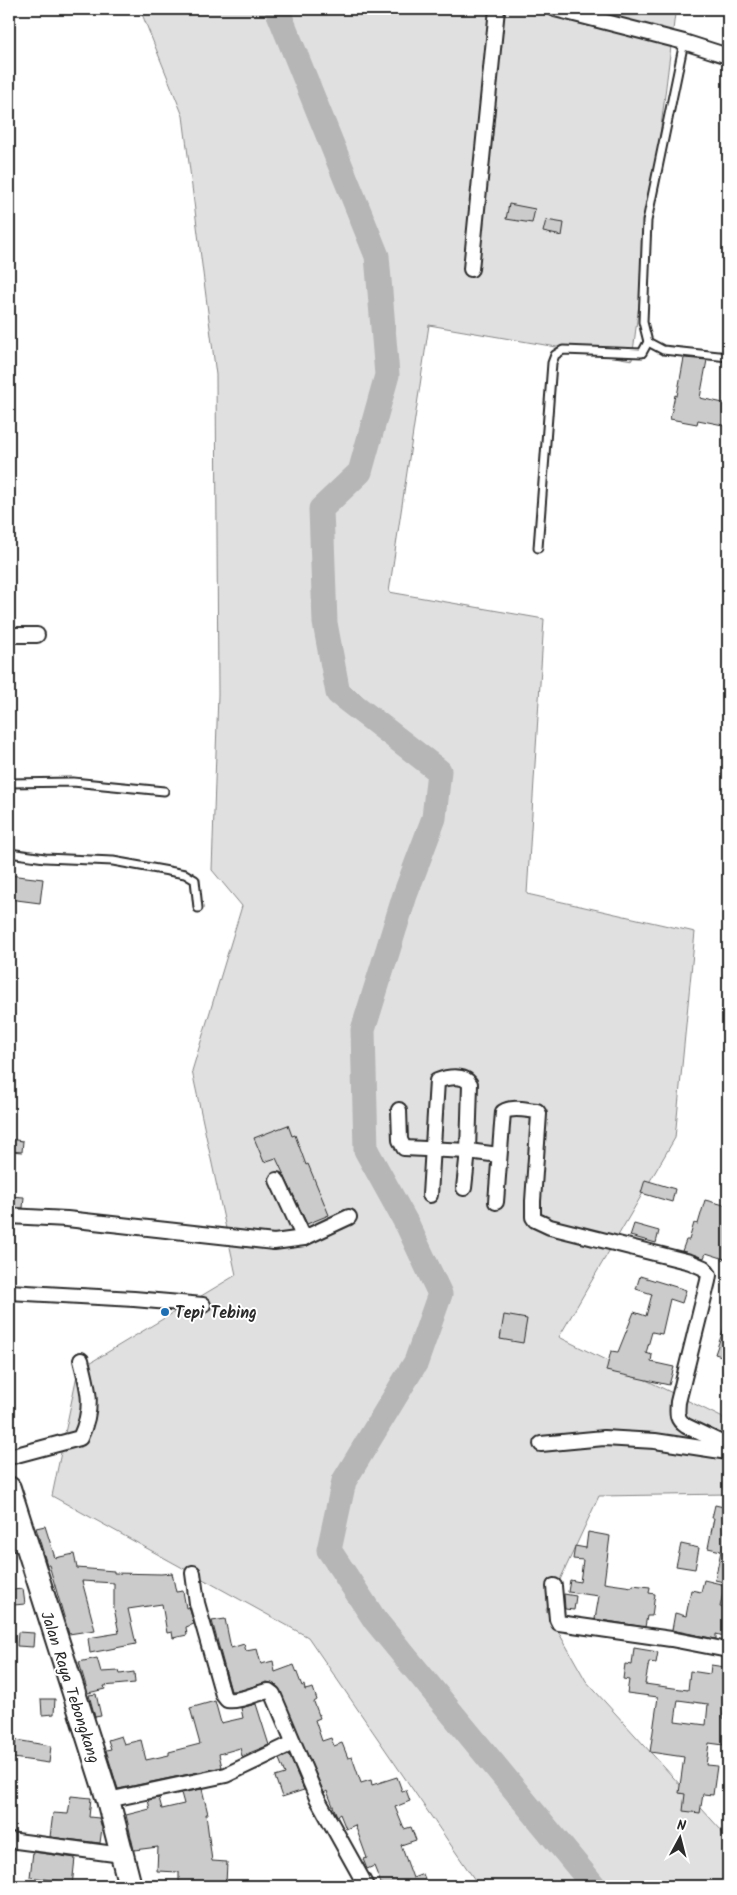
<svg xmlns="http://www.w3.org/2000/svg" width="737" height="1895" font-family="Kalam,sans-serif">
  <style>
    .green { fill: #e0e0e0; stroke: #868686 }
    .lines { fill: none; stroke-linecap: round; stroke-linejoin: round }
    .river { stroke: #b6b6b6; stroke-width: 25 }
    .building { fill: #cbcbcb; stroke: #2b2b2b; fill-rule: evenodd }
    .lane-casing { stroke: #2b2b2b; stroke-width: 11 }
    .street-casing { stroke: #2b2b2b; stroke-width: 18 }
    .primary-casing { stroke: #2b2b2b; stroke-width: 26 }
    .lane { stroke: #fff; stroke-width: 7 }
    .street { stroke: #fff; stroke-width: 14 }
    .primary { stroke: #fff; stroke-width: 22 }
    .poi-dot { fill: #1f6fb2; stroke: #fff; stroke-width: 2 }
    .labels { text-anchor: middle; stroke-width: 4; stroke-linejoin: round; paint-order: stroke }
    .poi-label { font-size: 16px; font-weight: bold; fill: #2b2b2b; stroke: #fff; text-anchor: start }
    .street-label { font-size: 16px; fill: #2b2b2b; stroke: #fff }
  </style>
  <rect width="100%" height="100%" fill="#fff"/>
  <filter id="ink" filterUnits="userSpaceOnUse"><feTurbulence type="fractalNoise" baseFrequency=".02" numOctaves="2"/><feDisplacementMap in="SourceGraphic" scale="10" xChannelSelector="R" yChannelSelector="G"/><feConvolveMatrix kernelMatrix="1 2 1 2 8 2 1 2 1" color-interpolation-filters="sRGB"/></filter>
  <g filter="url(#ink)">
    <polygon class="green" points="140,9 665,9 675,14 632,360 429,325 389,592 544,619 527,894 695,932 675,1138 559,1337 725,1419 728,1429 728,1494 599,1496 546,1610 586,1681 721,1830 728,1850 728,1886 479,1886 308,1637 52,1496 78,1370 236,1275 192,1071 242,906 212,870 218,694 216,375 183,116"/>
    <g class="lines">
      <polyline class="river" points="277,9 377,256 387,375 360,472 321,509 325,623 338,693 439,771 434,818 405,895 363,1030 366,1150 408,1226 440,1294 416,1362 344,1481 329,1550 375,1620 594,1886"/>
    </g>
    <g class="building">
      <polygon points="509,204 535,209 532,223 506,219"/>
      <polygon points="546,220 564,223 562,236 543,232"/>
      <polygon points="684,358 707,360 700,398 728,404 728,426 698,420 697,424 670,419 675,395 677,396"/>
      <polygon points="9,875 43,879 40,903 9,899"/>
      <polygon points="288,1125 292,1136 295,1135 306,1165 308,1164 329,1215 307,1224 276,1158 264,1162 254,1138"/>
      <polygon points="9,1139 23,1141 22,1152 9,1151"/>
      <polygon points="645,1180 675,1189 672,1202 641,1193"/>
      <polygon points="9,1196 24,1197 23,1208 9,1207"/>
      <polygon points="705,1200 728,1206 728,1260 706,1253 704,1258 682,1251 686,1240 689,1240 694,1223 698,1224"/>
      <polygon points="634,1224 659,1231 656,1243 630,1236"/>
      <polygon points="640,1276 686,1290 682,1303 670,1299 662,1334 652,1332 646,1353 652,1355 651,1362 674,1367 669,1385 606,1371 611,1351 618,1352 634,1312 646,1316 652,1294 636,1289"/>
      <polygon points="504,1315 527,1319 523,1343 500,1339"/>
      <polygon points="726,1322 728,1322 728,1358 715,1354"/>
      <polygon points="715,1505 728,1508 725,1534 728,1535 728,1583 715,1580 721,1551 708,1548 714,1518 712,1518"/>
      <polygon points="45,1526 55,1558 74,1554 77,1568 114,1571 114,1573 161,1574 172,1573 176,1592 183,1591 186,1608 189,1607 194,1624 186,1627 187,1635 173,1638 172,1632 167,1633 162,1604 128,1609 136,1644 90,1653 88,1638 119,1633 114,1608 114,1583 82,1581 95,1630 69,1634 49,1565 47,1565 36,1528"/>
      <polygon points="588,1532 610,1536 604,1583 632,1587 633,1585 650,1587 649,1593 655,1594 652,1616 647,1616 645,1627 595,1619 599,1596 568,1592 570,1580 580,1582 583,1560 573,1559 575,1546 586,1548"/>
      <polygon points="681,1544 699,1548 695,1569 676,1566"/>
      <polygon points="704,1580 725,1585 720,1607 728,1608 728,1637 716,1634 716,1639 672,1630 675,1613 686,1616 691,1590 701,1592"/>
      <polygon points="23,1589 25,1604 14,1605 12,1590"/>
      <polygon points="564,1594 576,1596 574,1610 565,1609"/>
      <polygon points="225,1619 231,1648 244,1644 246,1651 257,1649 261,1664 273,1661 275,1672 294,1665 302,1686 304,1685 305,1690 313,1688 317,1700 314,1702 320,1718 315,1720 322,1741 331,1738 334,1746 342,1743 348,1758 352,1757 361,1783 371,1780 372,1785 397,1777 402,1791 406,1790 410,1801 395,1807 404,1829 411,1827 416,1840 401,1845 413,1878 423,1874 428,1886 382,1886 374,1866 367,1869 363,1859 367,1858 355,1825 346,1829 340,1814 337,1816 327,1791 324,1793 278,1687 271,1683 267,1682 241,1690 231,1691 212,1621"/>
      <polygon points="18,1632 34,1633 33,1647 17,1646"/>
      <path d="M634,1648l24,4 -2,11 -7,-1 -4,22 43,6 2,-19 20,3 1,-9 14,2v2l3,1 -5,48 5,1 -4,26 -15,-2 -3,22 11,1 -4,29 -10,-1 -3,19 -17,-2 2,-17 -6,-1 5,-36 -34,-5 8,-55 -31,-4 2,-13 -6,-1 2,-15 7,1zM678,1700l30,4 -2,21 -31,-4z"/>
      <polygon points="97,1658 101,1672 119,1671 120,1674 134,1672 135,1683 104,1686 105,1689 88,1693 79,1662"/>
      <polygon points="96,1694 101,1716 95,1717 89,1695"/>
      <polygon points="41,1699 55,1699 54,1714 42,1715"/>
      <polygon points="215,1701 221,1723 243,1718 241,1708 256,1704 269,1745 242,1756 240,1748 219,1754 222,1767 118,1789 106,1750 111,1749 108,1740 121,1736 124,1744 141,1740 146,1760 169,1755 169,1752 200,1744 190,1708"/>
      <polygon points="16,1740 51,1746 49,1763 13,1758"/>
      <polygon points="289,1755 304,1790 282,1797 275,1777 285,1774 279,1759"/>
      <polygon points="202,1789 208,1814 206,1814 212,1861 227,1862 226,1884 196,1882 197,1886 179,1886 179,1872 157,1871 158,1847 134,1850 126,1815 150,1809 148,1800 159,1798 162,1809 184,1804 181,1793"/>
      <polygon points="71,1796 91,1798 89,1817 99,1818 102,1828 100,1843 50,1837 53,1813 68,1814"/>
      <polygon points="33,1852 75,1858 72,1886 59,1886 59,1881 30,1877"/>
    </g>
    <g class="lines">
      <defs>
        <g id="lane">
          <polyline points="684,42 647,221 643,322 648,342 663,350 728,357"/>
          <polyline points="538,548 552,363 555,355 563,350 642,353 648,342"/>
          <polyline points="9,783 73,782 164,791"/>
          <polyline points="9,853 45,858 113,861 185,874 195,880 198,908"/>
        </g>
        <g id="street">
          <polyline points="555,9 684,42 728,56"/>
          <polyline points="471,269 497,9"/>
          <polyline points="9,635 37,635"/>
          <polyline points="399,1110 400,1140 404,1148 468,1151 499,1155"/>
          <polyline points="277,1180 304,1238"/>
          <path d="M430,1195l7,-114c10,-4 27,-7 33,3l-2,67 -4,37"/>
          <path d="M496,1202l7,-90c9,-6 23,-2 34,-1l2,3 -6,87v16l2,3 15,7 140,35 14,6 5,7 -1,6 -30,121c-1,12 -2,17 8,24l42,20"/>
          <polyline points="9,1216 67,1219 274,1242 304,1238 349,1217"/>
          <polyline points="9,1292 134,1299 203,1305"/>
          <polyline points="541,1444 604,1438 655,1441 728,1452"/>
          <path d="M9,1457l71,-19c14,-30 9,-47 1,-78"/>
          <polyline points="9,1542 26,1545"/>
          <path d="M193,1573l4,30 26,92 4,5c14,2 28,-7 42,-9l4,3 44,104 49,88"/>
          <polyline points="554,1586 557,1619 559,1623 671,1639 728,1650"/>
          <polyline points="108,1800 226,1775 293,1743"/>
          <polyline points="9,1840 122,1855"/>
        </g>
        <polyline id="primary" points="9,1488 108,1800 130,1886"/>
      </defs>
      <use href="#lane" class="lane-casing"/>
      <use href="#street" class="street-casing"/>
      <use href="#primary" class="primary-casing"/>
      <use href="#lane" class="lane"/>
      <use href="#street" class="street"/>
      <use href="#primary" class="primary"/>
    </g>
  </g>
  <circle class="poi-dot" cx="165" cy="1312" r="5"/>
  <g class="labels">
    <g class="poi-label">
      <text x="175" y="1318">Tepi Tebing</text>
    </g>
    <g class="street-label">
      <text transform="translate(71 1687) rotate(72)" y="6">Jalan Raya Tebongkang</text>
    </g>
  </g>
  <rect width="737" height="1895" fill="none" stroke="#fff" stroke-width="30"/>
  <rect x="15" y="15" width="707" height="1865" fill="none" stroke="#2b2b2b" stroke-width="2" filter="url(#ink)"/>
  <g transform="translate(680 1838) rotate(7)" stroke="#ffffff" stroke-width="4" paint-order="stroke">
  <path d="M0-4L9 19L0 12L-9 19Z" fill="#2b2b2b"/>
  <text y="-8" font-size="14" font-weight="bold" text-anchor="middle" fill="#2b2b2b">N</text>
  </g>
</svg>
